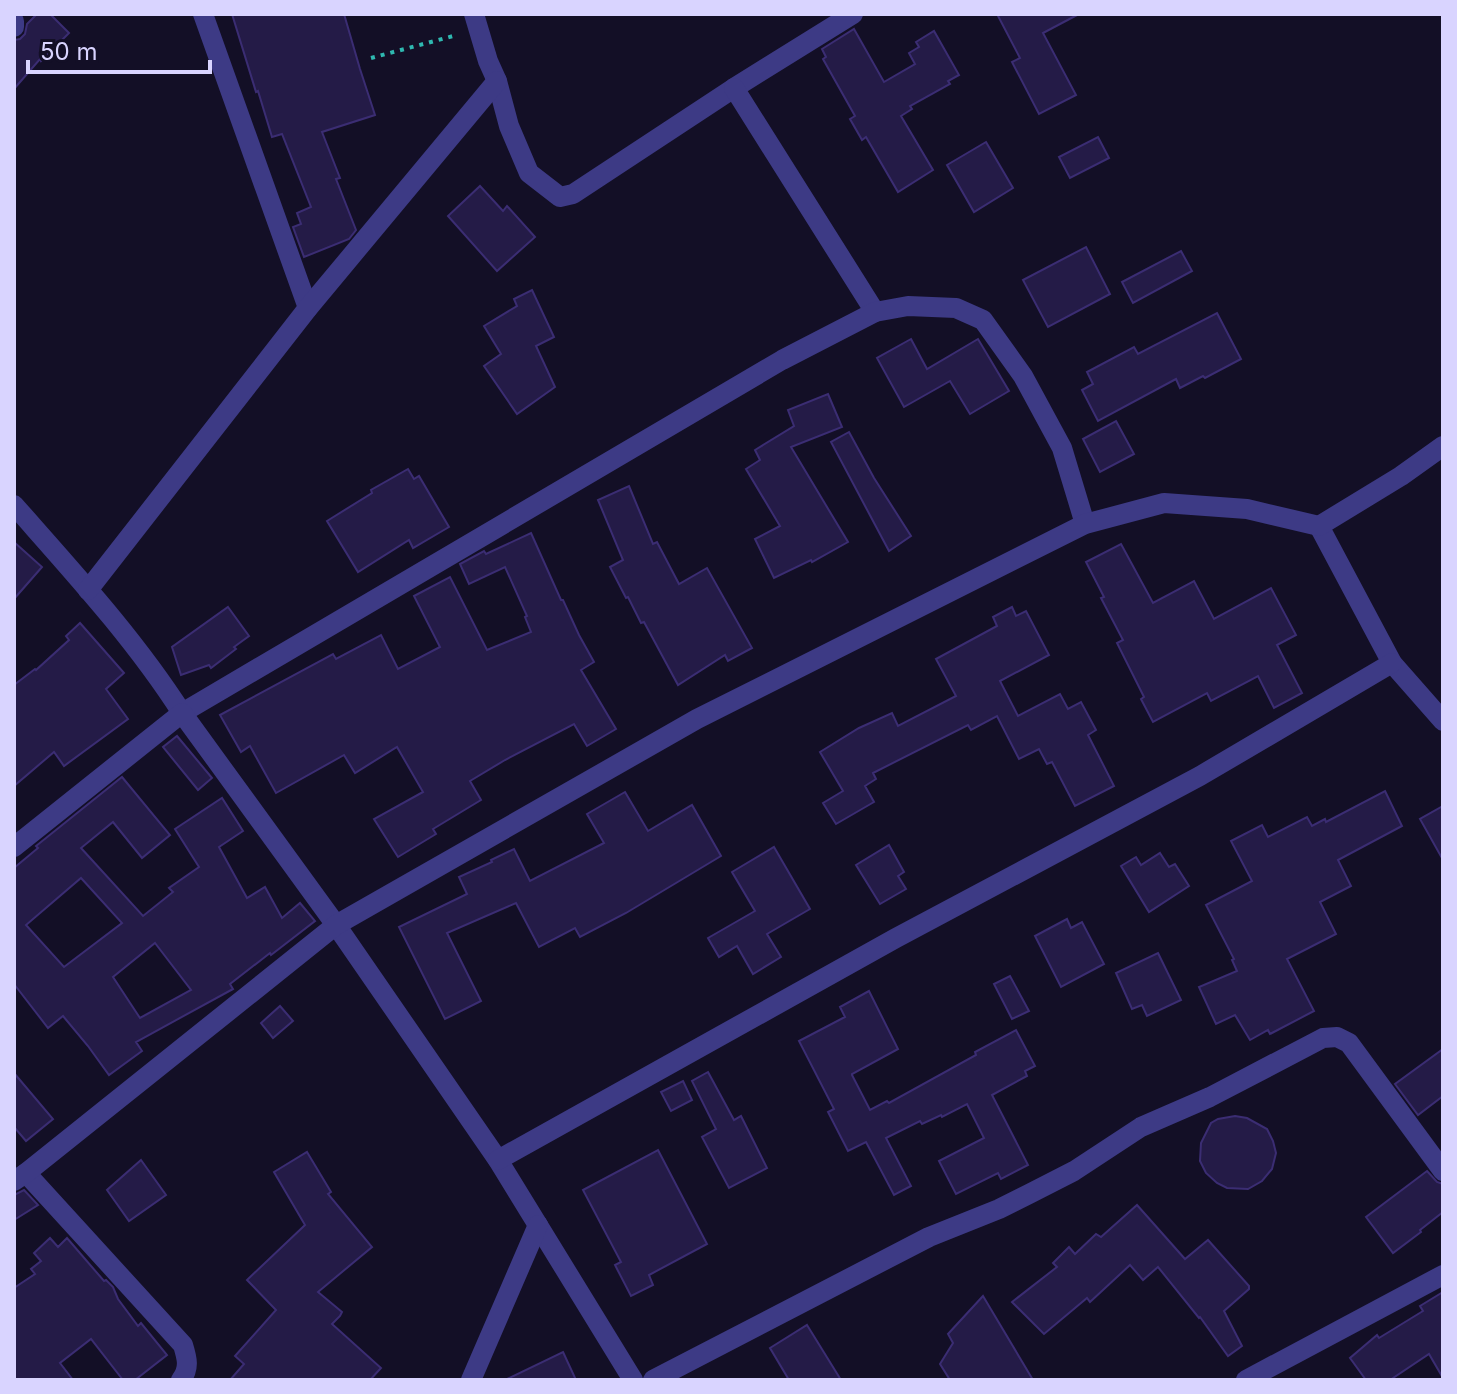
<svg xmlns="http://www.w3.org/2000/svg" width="1457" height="1394" font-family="Inter,sans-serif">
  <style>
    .building { fill: #241b47; stroke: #3b2d73; stroke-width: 2; fill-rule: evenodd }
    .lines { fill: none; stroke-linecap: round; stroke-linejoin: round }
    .path { stroke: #2fb8b0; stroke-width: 4; stroke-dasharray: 4 6; stroke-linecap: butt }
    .street { stroke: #3d3a85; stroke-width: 20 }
  </style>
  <rect width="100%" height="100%" fill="#130f26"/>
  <g class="building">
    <polygon points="37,14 50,14 69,33 41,61 40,59 14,89 14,40 20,39 25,34 27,24"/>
    <polygon points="232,14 344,14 360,69 375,115 322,132 340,178 336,179 356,230 349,239 304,257 293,227 301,224 297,213 311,207 282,134 272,137 258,91 256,92"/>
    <polygon points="997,14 1079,14 1043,33 1076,95 1039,114 1012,62 1020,58"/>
    <polygon points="854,29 884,82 915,64 909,53 919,47 916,42 934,31 959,75 948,81 950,84 910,106 912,109 901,116 933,170 898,192 866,137 862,140 850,119 855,116 823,59 826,57 822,49"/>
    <polygon points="1098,137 1109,158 1070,178 1059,157"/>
    <polygon points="986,142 1013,188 974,212 947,165"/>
    <polygon points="480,186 503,211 507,206 535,237 497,271 448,216"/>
    <polygon points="1086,247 1110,294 1048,327 1023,280"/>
    <polygon points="1181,251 1192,271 1133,303 1122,282"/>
    <polygon points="532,290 554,337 536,346 555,387 517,414 484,366 501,354 484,326 517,306 514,299"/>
    <polygon points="1217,313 1241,359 1205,378 1203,376 1180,388 1176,379 1098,421 1082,390 1093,384 1087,372 1134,347 1138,354"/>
    <polygon points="911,339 927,369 978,339 1009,391 970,414 950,381 904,407 877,358"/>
    <polygon points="828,394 842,427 791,447 848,542 812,562 811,560 774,578 755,539 780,526 746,469 760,460 755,450 794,426 788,410"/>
    <polygon points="1116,421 1134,454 1100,472 1083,439"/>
    <polygon points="849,432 874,478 911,536 889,551 831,442"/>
    <polygon points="408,469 414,479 419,476 449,527 413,548 409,540 358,572 327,521 372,493 371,490"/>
    <polygon points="629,486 653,544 657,542 679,584 707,568 752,648 728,661 725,655 678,685 644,622 641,623 628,597 626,598 610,567 623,560 598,500"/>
    <polygon points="531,533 561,600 563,600 579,635 594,662 581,670 616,729 587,746 574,724 505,760 470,781 481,800 433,829 436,834 398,857 374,819 423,792 397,747 355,773 344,755 276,793 250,746 241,752 220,715 333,654 336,659 381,635 398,669 440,647 414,596 450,577 487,650 531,632 525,617 527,616 505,567 469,584 460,564 484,551 486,554"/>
    <polygon points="14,542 42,567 14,599"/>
    <polygon points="1121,544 1153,603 1194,581 1214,619 1271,588 1296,635 1277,645 1302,693 1274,708 1258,676 1211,701 1207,693 1153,722 1141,699 1144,697 1117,643 1123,640 1101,598 1104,597 1086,562"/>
    <polygon points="228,607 249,636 234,647 236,649 211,668 209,665 181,675 172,647"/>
    <polygon points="1012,607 1016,616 1026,611 1049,655 1000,681 1018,716 1060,694 1068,709 1081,702 1096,730 1088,735 1114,786 1075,806 1052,762 1047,764 1039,749 1019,759 997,716 971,730 968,725 873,773 876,779 865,786 874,802 836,824 823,803 843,791 820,752 859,728 892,713 898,726 956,696 936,659 997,626 993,617"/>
    <polygon points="80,623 124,673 106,689 128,719 64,766 54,752 14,786 14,685 35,669 36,670 69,640 66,636"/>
    <polygon points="177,736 212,778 198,790 163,747"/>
    <path d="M122,777l48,58 -28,23 -29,-36 -32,26 62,68 30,-24 -4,-4 30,-21 -24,-38 47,-31 21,33 -24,16 28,51 18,-11 17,31 18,-15 15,18 -44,34 -1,-2 -40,31 3,5 -97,53 6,9 -33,24 -21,-29 -25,-30 -15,12 -34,-44v-116l24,-20 -2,-2zM81,878l41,45 -58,44 -38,-42zM155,943l36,47 -51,28 -27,-41z"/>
    <polygon points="1385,791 1402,826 1338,860 1351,886 1320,902 1336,934 1287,959 1314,1011 1270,1034 1268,1030 1250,1040 1235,1015 1216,1024 1199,987 1237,971 1232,960 1234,959 1206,905 1252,881 1231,841 1262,825 1268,837 1307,817 1312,826 1325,819 1326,822"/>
    <polygon points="625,792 648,831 692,805 721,856 626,913 580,937 575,928 539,947 516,903 447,933 481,1001 445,1019 399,927 467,894 459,877 492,862 491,860 514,849 530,881 604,843 587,814"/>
    <polygon points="1443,806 1443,860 1420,819"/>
    <polygon points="889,845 904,872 898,876 906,889 880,904 856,865"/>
    <polygon points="774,847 810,909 767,934 781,957 753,974 737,946 719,957 708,938 755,911 732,872"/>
    <polygon points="1160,853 1169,867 1175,864 1189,886 1149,912 1121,866 1136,857 1141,865"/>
    <polygon points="1067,919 1071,928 1082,922 1104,964 1061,987 1035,936"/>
    <polygon points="1158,953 1181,1000 1147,1016 1142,1005 1132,1009 1116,973"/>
    <polygon points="1010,976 1029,1011 1012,1019 994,984"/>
    <polygon points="869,991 898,1049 852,1074 852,1075 870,1110 887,1101 889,1103 976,1055 975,1052 1016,1030 1035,1066 1025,1071 1027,1076 992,1095 1028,1165 1001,1179 998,1173 956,1194 939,1161 984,1138 967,1104 942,1117 941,1115 922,1124 920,1121 886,1138 911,1186 894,1195 866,1142 848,1151 828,1112 834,1109 799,1041 845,1017 840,1007"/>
    <polygon points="280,1006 293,1021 273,1038 261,1023"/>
    <polygon points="1443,1049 1443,1096 1418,1115 1395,1084"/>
    <polygon points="708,1072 734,1120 741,1116 767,1168 729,1188 702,1137 716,1129 692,1081"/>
    <polygon points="14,1073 53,1119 26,1141 14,1127"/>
    <polygon points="683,1081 692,1100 671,1111 661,1092"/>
    <polygon points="1235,1116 1247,1118 1267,1129 1273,1141 1276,1153 1272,1169 1262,1181 1248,1189 1227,1188 1217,1183 1206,1173 1200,1161 1201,1143 1211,1123 1218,1119"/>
    <polygon points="658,1150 707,1244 649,1275 653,1285 631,1296 615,1265 621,1262 583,1190"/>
    <polygon points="307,1152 331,1192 328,1194 372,1247 318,1292 342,1312 340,1316 332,1324 381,1368 370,1380 230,1380 244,1364 235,1356 276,1310 247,1280 305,1225 274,1172"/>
    <polygon points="141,1160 166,1195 129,1221 107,1190"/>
    <polygon points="1427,1171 1437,1182 1443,1184 1443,1212 1420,1230 1421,1232 1393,1253 1366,1217"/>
    <polygon points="24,1190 38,1205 14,1220 14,1195"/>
    <polygon points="1137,1205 1185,1259 1208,1240 1249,1286 1249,1289 1224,1311 1242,1346 1228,1356 1200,1317 1199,1318 1158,1267 1143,1280 1130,1265 1090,1302 1087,1298 1044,1334 1012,1302 1057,1267 1053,1263 1069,1247 1075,1254 1096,1234 1101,1237"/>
    <polygon points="50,1238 58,1247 67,1238 104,1281 106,1280 113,1287 118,1299 138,1326 141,1323 167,1355 135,1380 123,1380 91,1339 60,1363 73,1380 14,1380 14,1288 35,1274 31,1269 41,1261 34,1253"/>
    <polygon points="1443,1292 1443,1378 1429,1354 1390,1380 1366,1380 1350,1358 1377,1335 1379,1338 1423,1311 1420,1306"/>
    <polygon points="983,1296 1033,1380 950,1380 940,1364 953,1343 948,1334"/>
    <polygon points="807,1325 841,1380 789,1380 770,1348"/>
    <polygon points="563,1352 576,1380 505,1380"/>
  </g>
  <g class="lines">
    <polyline class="path" points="371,58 457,35"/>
    <g class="street">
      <polyline points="203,14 308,308"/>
      <polyline points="474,14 488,61 497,81 509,126 529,173 560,197 573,194 734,88 853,14"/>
      <polyline points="14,21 14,27"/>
      <polyline points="734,88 875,312"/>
      <path d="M14,505c59,67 120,133 168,208l600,-353 93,-48 33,-6 48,2 27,12 40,56 39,72 23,76"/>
      <polyline points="1319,526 1392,663 1443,721"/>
      <polyline points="88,590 308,308 497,81"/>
      <polyline points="14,847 182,713 336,925 498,1160 633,1380"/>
      <polyline points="498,1160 896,938 1200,776 1392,663"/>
      <path d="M26,1173l157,172c4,13 7,23 -2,35"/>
      <polyline points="14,1181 26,1173 336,925 697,719 1085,524 1164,503 1247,509 1319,526 1401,476 1443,446"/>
      <polyline points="471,1380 538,1225"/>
      <polyline points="653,1380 929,1237 999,1209 1029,1194 1074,1171 1141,1127 1210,1097 1323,1038 1337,1037 1349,1043 1443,1171"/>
      <polyline points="1246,1380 1443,1275"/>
    </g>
  </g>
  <rect width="1457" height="1394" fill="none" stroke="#d9d4ff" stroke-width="32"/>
  <path d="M28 60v12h182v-12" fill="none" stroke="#d9d4ff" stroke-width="4"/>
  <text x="40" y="60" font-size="24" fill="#d9d4ff" stroke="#130f26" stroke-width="6" paint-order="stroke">50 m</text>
</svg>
